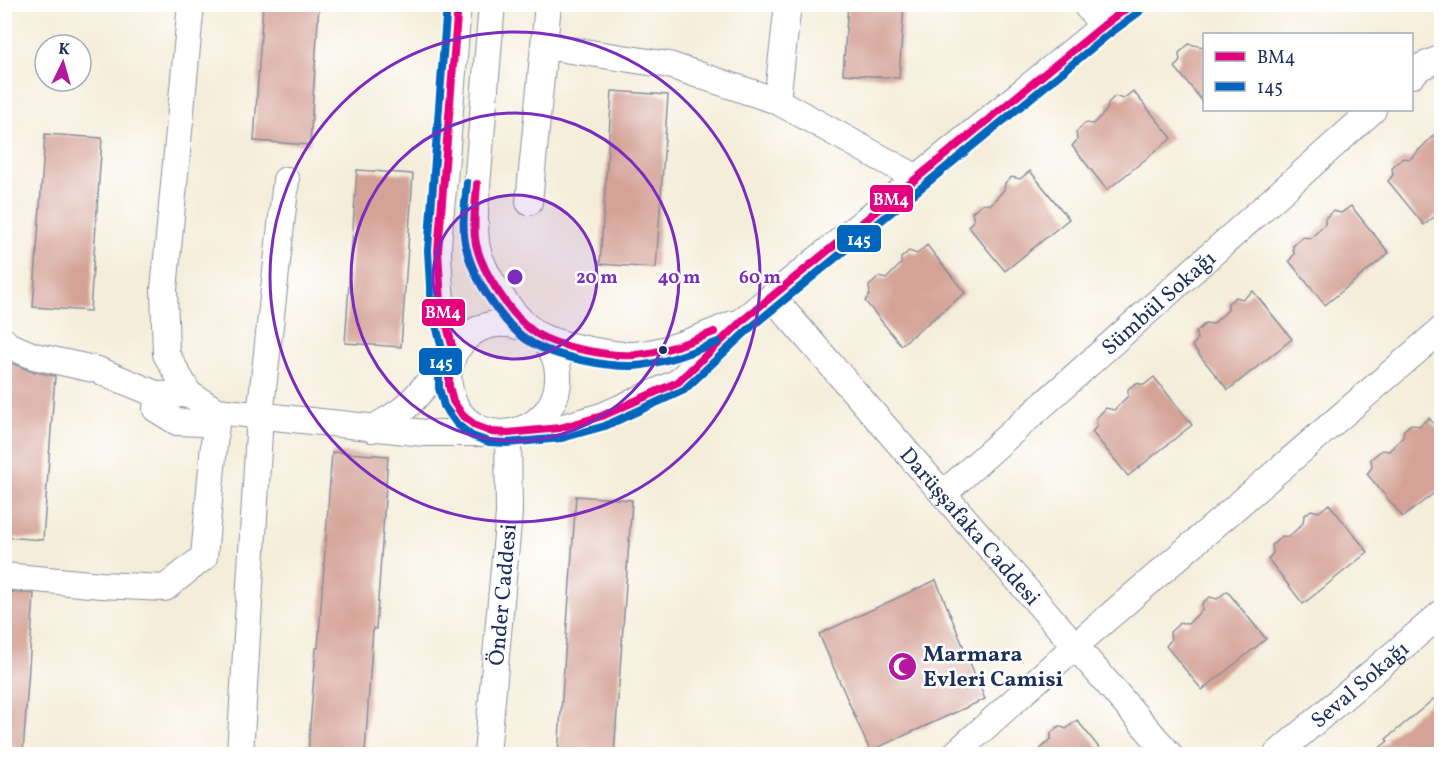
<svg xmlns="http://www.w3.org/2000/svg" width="1446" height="759" font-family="Vollkorn,serif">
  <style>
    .building { fill: #d4a296 }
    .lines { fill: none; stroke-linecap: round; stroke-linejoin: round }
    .minor-casing { stroke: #888e9c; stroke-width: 28 }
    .minor { stroke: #fff; stroke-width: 26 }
    .bus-1-casing { stroke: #fff; stroke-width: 12 }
    .bus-2-casing { stroke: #fff; stroke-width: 12 }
    .bus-1 { stroke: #e5007d; stroke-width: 8 }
    .bus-2 { stroke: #0065bd; stroke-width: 8 }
    .ring { fill: none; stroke: #7b2cbf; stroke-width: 3 }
    .bus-dot { fill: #1b2f5e; stroke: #fff; stroke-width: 2 }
    .labels { text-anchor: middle; stroke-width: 5; stroke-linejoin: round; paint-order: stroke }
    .street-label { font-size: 22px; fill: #1b2f5e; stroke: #fff }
    .poi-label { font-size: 22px; font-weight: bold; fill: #1b2f5e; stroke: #fff; text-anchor: start }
    .centre { fill: #7b2cbf; stroke: #fff; stroke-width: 3 }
    .ring-label { font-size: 18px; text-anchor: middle; font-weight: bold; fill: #7b2cbf; stroke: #fff; stroke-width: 5; stroke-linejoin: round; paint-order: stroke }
    .line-badge { stroke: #fff; stroke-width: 2 }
    .badge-label { font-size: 16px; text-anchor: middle; font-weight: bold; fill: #fff }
  </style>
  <rect width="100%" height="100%" fill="#fff"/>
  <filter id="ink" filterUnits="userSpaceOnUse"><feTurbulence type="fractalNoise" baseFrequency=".0167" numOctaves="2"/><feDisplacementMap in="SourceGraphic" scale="12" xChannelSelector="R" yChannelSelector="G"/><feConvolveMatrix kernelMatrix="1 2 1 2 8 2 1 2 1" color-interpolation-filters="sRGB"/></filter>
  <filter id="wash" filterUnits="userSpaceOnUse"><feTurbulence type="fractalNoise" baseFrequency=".008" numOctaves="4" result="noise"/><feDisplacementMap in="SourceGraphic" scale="24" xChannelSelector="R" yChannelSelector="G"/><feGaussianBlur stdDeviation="1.35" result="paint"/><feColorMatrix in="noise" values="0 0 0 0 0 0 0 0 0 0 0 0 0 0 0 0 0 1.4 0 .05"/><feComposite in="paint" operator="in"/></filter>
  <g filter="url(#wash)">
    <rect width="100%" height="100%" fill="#f4edd9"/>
    <g id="blocks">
      <g class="building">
        <polygon points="263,4 319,4 310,145 254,141"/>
        <polygon points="848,4 904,4 899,78 843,74"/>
        <polygon points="1189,44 1204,47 1204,103 1175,67 1180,61 1179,53"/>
        <polygon points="612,91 668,95 656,268 600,264"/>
        <polygon points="1133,91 1172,138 1107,190 1072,146 1077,140 1076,132 1085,123 1093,124 1107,110 1108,103 1115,96 1123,99"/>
        <polygon points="1442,127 1442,211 1424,225 1388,181 1393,175 1392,167 1403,158 1410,159"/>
        <polygon points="45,134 102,138 90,311 33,307"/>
        <polygon points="357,170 413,174 401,347 345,343"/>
        <polygon points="1030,171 1069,219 1005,271 968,226 974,220 972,212 983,203 990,205 1004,190 1005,183 1012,177 1020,179"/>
        <polygon points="1351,206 1389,253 1325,305 1289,261 1294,254 1293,246 1303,237 1311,238 1325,224 1325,218 1333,211 1341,213"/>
        <polygon points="927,245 965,293 901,345 865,301 870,294 869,286 879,277 886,279 901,264 901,258 909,251 917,254"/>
        <polygon points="1253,291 1292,339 1228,390 1192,346 1197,340 1196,332 1206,323 1213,324 1228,310 1228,303 1236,297 1243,299"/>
        <polygon points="4,363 13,364 31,371 55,376 43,540 4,537"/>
        <polygon points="1154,377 1192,425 1128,476 1092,432 1097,426 1096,418 1106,408 1114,410 1128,396 1128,389 1136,383 1144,385"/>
        <polygon points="1429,418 1442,434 1442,487 1403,517 1367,474 1372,467 1371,459 1382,450 1389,451 1403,437 1404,430 1411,424 1419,426"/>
        <polygon points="332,452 388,456 376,629 373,628 365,754 308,754 316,648 318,648"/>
        <polygon points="576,496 632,500 614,754 558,754"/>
        <polygon points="1329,504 1368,552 1303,604 1268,559 1273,553 1272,545 1282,536 1289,537 1303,523 1304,516 1311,510 1319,512"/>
        <polygon points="936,580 985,699 870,751 819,634"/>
        <polygon points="4,591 34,594 23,754 4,754"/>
        <polygon points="1227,591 1266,639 1202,690 1166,646 1171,640 1170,632 1180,623 1188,624 1202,610 1202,603 1210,597 1217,599"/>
        <polygon points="1442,692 1442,754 1372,754 1388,741 1386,739"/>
        <polygon points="1077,720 1104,754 1035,754 1051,739 1051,733 1059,726 1066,729"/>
      </g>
    </g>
  </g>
  <g filter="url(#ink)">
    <use href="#blocks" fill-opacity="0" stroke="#888e9c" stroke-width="1.5"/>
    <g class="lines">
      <defs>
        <g id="minor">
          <path d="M492,4l-17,206c0,11 0,22 1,32 4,30 35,73 59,91 15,11 79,23 98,22 34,-2 69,-18 100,-31"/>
          <polyline points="1085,4 1103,26"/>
          <polyline points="544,46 669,65 777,101 917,178"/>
          <polyline points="1412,75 1420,67 1442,58"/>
          <polyline points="777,101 788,4"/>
          <polyline points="529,202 548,4"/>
          <path id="s1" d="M772,297l397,457"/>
          <polyline points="4,341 5,344 34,356 98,370 158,395 189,394 217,411 203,423 177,422 156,409 158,395"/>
          <polyline points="189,394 166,354 164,290 191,4"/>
          <path d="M372,429c12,-8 28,-15 38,-26 13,-14 26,-29 39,-44 6,-7 11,-15 17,-21 19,-18 46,-18 67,-6 15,8 24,25 25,41 4,61 -80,84 -105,28 -4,-11 -6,-25 -3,-36 1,-4 4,-9 4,-13 0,-14 -10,-33 -12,-48 -3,-16 -3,-34 -4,-50 0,-28 5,-58 7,-86 5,-55 9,-109 13,-164"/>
          <path id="s2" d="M943,494l430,-384"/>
          <polyline points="4,576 101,585 165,588 204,557 217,411 425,433 508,433 560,428 602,416 678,382 743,320 1103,26 1133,4"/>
          <polyline points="240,754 260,416 286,180"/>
          <path id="s3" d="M487,754l22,-241 -1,-80"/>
          <polyline points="955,754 1075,646 1442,329"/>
          <path id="s4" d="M1277,754l165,-141"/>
        </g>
      </defs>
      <use href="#minor" class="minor-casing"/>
      <use href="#minor" class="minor"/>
      <defs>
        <g id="bus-1">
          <polyline points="458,4 438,251 441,303 454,353 449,369 449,386 453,401 463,416 476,426 492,432 508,433 560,428 602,416 678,382 743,320 1103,26 1132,4"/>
          <path d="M477,184c-1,19 -5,40 -1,60 6,28 36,74 61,90 21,13 73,23 98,21 27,-2 54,-13 79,-23"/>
        </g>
        <g id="bus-2">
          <polyline points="447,4 428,250 431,305 443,353 439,368 439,388 444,406 457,424 472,436 489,442 507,443 562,438 605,426 684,390 750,328 1109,34 1139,12"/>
          <path d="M467,183c-2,21 -6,44 -1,64 7,32 38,80 66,96 24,14 75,24 102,23 29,-2 57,-14 84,-24"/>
        </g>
      </defs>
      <use href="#bus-1" class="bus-1-casing"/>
      <use href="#bus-2" class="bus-2-casing"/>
      <use href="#bus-1" class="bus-1"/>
      <use href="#bus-2" class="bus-2"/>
    </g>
  </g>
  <circle cx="515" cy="277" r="82" fill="#7b2cbf" fill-opacity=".12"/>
  <g class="ring">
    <circle cx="515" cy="277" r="82"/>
    <circle cx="515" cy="277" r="164"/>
    <circle cx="515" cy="277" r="245"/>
  </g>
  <defs>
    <symbol id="mosque-disc" viewBox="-11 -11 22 22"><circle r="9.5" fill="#b5179e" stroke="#fff"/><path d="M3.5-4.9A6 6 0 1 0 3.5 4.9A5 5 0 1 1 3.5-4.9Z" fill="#fff"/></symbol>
  </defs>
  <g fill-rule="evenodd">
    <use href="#mosque-disc" x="886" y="650" width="33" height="33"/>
  </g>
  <circle class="bus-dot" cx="663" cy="350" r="5"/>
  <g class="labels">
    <g class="street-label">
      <text dy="8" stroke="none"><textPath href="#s2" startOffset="288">Sümbül Sokağı</textPath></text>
      <text dy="8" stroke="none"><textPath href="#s1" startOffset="303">Darüşşafaka Caddesi</textPath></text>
      <text dy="8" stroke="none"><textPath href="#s3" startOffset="160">Önder Caddesi</textPath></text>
      <text dy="8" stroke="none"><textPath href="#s4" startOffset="108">Seval Sokağı</textPath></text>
    </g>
    <g class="poi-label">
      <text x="923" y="661">Marmara<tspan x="923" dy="25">Evleri Camisi</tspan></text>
    </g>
  </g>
  <circle cx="515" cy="277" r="9" class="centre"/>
  <g class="ring-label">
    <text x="597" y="283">20 m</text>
    <text x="679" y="283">40 m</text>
    <text x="760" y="283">60 m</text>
  </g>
  <g class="line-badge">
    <rect x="869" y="184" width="45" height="29" rx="6" fill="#e5007d"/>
    <rect x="836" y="224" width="46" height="29" rx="6" fill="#0065bd"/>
    <rect x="421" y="298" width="45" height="29" rx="6" fill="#e5007d"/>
    <rect x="418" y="347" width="45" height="29" rx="6" fill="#0065bd"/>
  </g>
  <g class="badge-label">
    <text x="891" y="205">BM4</text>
    <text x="859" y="245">145</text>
    <text x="443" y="318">BM4</text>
    <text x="441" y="368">145</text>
  </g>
  <rect width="1446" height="759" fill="none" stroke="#fff" stroke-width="24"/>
  <rect x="1203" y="33" width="210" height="78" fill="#ffffff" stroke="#a4acbf" stroke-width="1.5"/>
  <rect x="1215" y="52" width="30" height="9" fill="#e5007d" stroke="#a4acbf" stroke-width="1.5"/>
  <text x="1257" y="63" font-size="18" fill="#1b2f5e">BM4</text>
  <rect x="1215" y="82" width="30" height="9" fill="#0065bd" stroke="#a4acbf" stroke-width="1.5"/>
  <text x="1257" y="93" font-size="18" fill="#1b2f5e">145</text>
  <g transform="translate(63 63) rotate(5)"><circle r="28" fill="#ffffff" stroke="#a4acbf" stroke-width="1.5"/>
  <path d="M0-4.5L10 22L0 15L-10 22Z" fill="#b5179e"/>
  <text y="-9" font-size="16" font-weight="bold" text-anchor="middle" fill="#1b2f5e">K</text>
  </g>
</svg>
